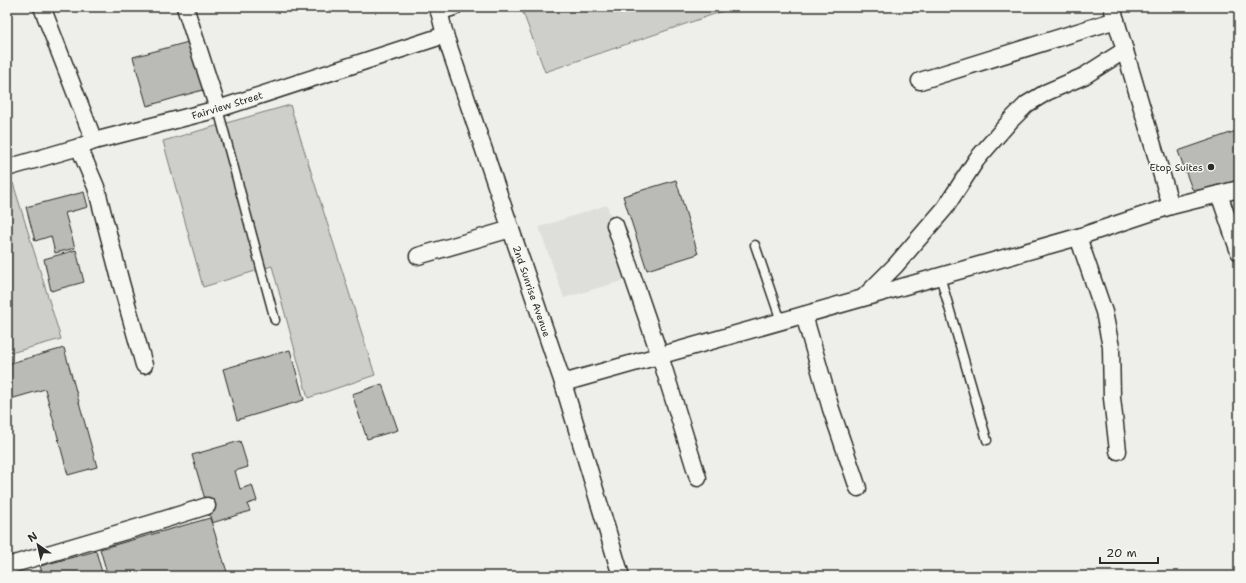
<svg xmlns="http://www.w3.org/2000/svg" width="1246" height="583" font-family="'Shantell Sans',sans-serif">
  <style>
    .built { fill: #dededb }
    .green { fill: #cececa; stroke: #7c7c7a }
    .building { fill: #babab7; stroke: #2b2b2b }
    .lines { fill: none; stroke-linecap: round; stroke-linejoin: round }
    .lane-casing { stroke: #2b2b2b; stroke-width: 11 }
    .street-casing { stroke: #2b2b2b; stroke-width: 19 }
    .lane { stroke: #f6f6f2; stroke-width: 8 }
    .street { stroke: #f6f6f2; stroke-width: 16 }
    .poi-dot { fill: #2b2b2b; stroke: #f6f6f2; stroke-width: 1.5 }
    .labels { text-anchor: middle; stroke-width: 3; stroke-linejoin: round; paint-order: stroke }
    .street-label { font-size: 10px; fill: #2b2b2b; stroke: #f6f6f2 }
    .poi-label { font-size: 10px; fill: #2b2b2b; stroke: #f6f6f2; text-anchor: end }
  </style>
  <rect width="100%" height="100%" fill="#eeeeea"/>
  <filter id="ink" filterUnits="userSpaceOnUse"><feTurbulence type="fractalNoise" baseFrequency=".025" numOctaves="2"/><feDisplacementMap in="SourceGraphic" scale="8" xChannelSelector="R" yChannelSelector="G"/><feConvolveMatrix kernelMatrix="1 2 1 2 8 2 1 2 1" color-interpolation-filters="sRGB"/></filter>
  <g filter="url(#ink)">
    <polygon class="built" points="607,205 629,279 564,298 539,227"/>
    <g class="green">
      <polygon points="521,7 735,7 545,72"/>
      <polygon points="290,105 375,375 308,398 272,266 203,287 163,141"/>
      <polygon points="13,183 61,339 7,354 7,185"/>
    </g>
    <g class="building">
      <polygon points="192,41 206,89 147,106 133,57"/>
      <polygon points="1239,130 1239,182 1207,193 1192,189 1178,151"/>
      <polygon points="676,180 698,254 647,270 623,196"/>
      <polygon points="84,192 88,207 65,213 75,248 55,253 51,236 35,241 26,207"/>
      <polygon points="76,250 84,282 51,291 44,259"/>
      <polygon points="64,348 97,467 68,475 45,389 7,400 7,364"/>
      <polygon points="290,350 304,400 237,420 223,369"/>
      <polygon points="382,384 398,430 367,439 352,394"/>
      <polygon points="240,441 248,467 235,471 240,489 252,485 257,501 247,504 250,511 212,523 192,455"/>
      <polygon points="210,518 227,572 215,576 108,576 100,549"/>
      <polygon points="96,551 103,576 43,576 40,566"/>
    </g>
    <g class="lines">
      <defs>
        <g id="lane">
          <polyline points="218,109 275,320"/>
          <polyline points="755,245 781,321"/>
          <polyline points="940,276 987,440"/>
        </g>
        <g id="street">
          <polyline points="42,7 94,141"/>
          <polyline points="185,7 218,109"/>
          <polyline points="438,7 445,35 563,383 621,576"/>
          <polyline points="1112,7 1171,206"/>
          <polyline points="439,12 454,7"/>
          <polyline points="920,81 1116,20"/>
          <polyline points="79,147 96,187 121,283 144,365"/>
          <polyline points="7,168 79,147 94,141 218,109 445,35"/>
          <polyline points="1219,194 1239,252"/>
          <polyline points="615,225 660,356 698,478"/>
          <polyline points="1078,237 1104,312 1111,347 1112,398 1118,451"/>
          <polyline points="418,256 511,229"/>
          <polyline points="864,297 895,266 945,208 977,159 1011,120 1027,104 1047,92 1084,76 1125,50"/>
          <polyline points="804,315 831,409 858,488"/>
          <polyline points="563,383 1078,237 1171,206 1239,189"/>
          <polyline points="7,566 153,523 207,506"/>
        </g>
      </defs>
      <use href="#lane" class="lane-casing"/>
      <use href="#street" class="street-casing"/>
      <use href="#lane" class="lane"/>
      <use href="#street" class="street"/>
    </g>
  </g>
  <circle class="poi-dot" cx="1211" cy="167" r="4"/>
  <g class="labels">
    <g class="street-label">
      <text transform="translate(227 105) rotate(-17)" y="4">Fairview Street</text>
      <text transform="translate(532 291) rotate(71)" y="4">2nd Sunrise Avenue</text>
    </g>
    <g class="poi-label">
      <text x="1203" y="171">Etop Suites</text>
    </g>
  </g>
  <rect width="1246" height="583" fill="none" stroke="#f6f6f2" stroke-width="24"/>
  <rect x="12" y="12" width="1222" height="559" fill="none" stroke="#2b2b2b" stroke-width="1.5" filter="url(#ink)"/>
  <g transform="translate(38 545) rotate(326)" stroke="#f6f6f2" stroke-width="3" paint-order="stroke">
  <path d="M0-3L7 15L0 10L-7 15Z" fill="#2b2b2b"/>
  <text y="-6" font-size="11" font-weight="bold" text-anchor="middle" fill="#2b2b2b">N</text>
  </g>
  <path d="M1100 557v6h58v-6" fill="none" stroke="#2b2b2b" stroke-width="2"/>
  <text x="1106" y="557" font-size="12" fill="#2b2b2b" stroke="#f6f6f2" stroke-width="3" paint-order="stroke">20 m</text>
</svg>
